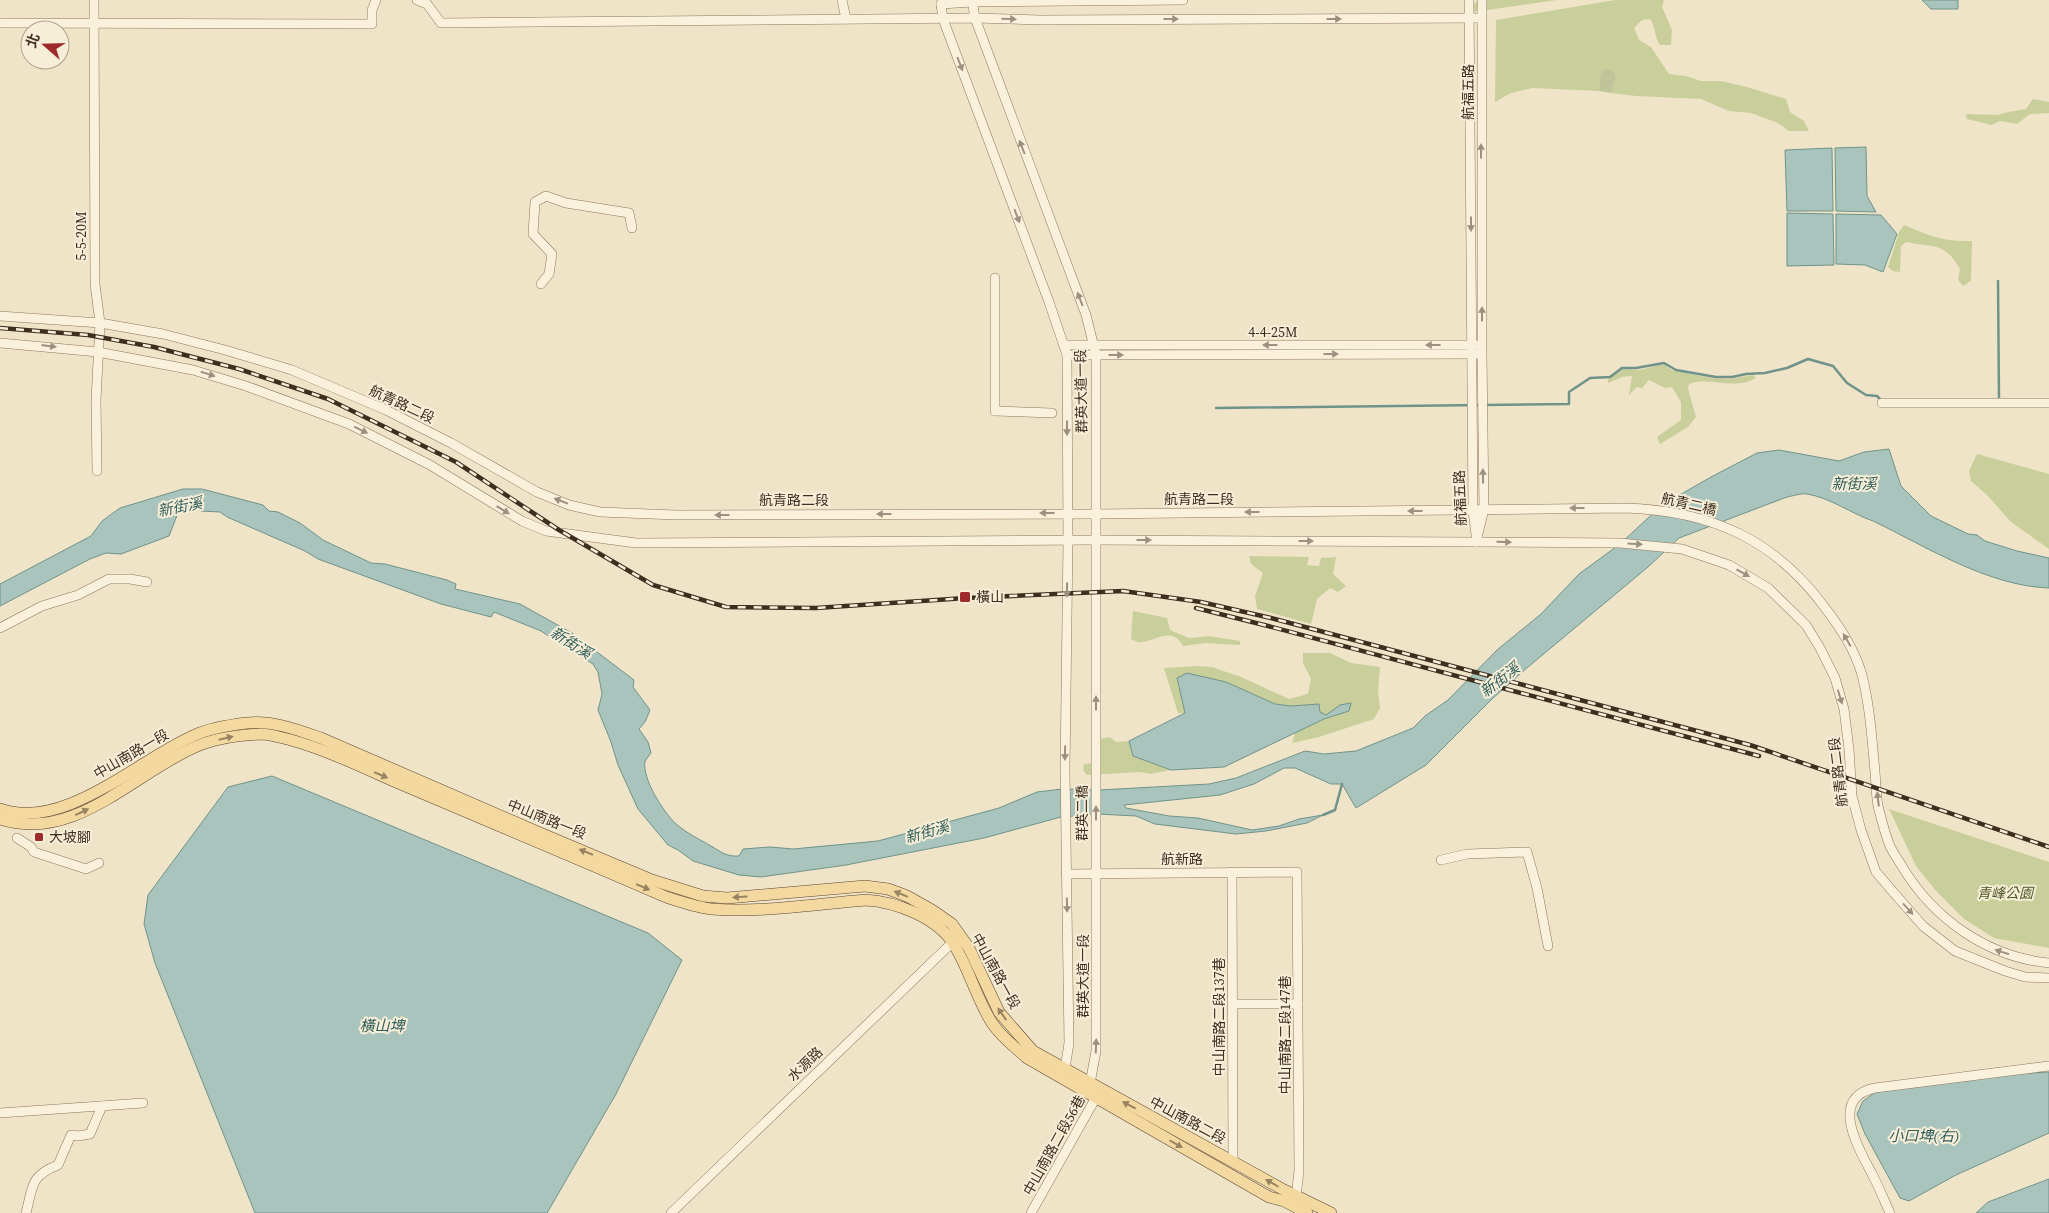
<svg xmlns="http://www.w3.org/2000/svg" width="2049" height="1213" font-family="'Source Serif 4','Noto Sans TC',serif">
  <style>
    .green { fill: #c9cf9b }
    .cemetery { fill: #bfc49a }
    .water { fill: #a9c4bc; stroke: #6f938a }
    .lines { fill: none; stroke-linecap: round; stroke-linejoin: round }
    .stream { stroke: #6f938a; stroke-width: 2.5 }
    .minor-casing { stroke: #8d765c; stroke-width: 10 }
    .major-casing { stroke: #5b4430; stroke-width: 12 }
    .minor { stroke: #faf1dc; stroke-width: 9 }
    .major { stroke: #f3d9a0; stroke-width: 11 }
    .rail-casing { stroke: #3d2e20; stroke-width: 4.5 }
    .rail { stroke: #f7eed8; stroke-width: 2.5; stroke-dasharray: 8; stroke-linecap: butt }
    .oneway { fill: #9c907e }
    .oneway2 { fill: #988460 }
    .poi-dot { fill: #9e2a2b; stroke: #f7eed8; stroke-width: 2 }
    .labels { text-anchor: middle; stroke-width: 4; stroke-linejoin: round; paint-order: stroke }
    .street-label { font-size: 14px; fill: #3d2e20; stroke: #f7eed8 }
    .poi-label { font-size: 14px; fill: #3d2e20; stroke: #f7eed8; text-anchor: start }
    .park-label { font-size: 14px; font-style: italic; fill: #4d5a26; stroke: #f7eed8 }
    .water-label { font-size: 15px; font-style: italic; fill: #2f5d5a; stroke: #f7eed8 }
  </style>
  <rect width="100%" height="100%" fill="#f0e4c8"/>
  <g class="green">
    <polygon points="1478,0 1557,0 1473,12 1469,9"/>
    <path d="M1615,0h49l-2,7 10,23 -1,15h-11c-6,-9 -4,-17 -10,-26l-8,1 -8,8 5,12 12,7 18,27 17,2 15,5h20l26,6 39,12 4,13 14,9 5,10h-20l-11,-8 -27,-10 -22,-2 -28,-12 -65,-3 -25,-3 5,-15 -16,1 -1,12 -67,-3 -21,5 -16,9 1,-82z"/>
    <polygon points="2033,99 2049,102 2049,113 2030,114 2017,124 2000,121 1991,125 1967,119 1966,114 1997,115 2008,112 2026,109"/>
    <path d="M1904,225c25,11 41,17 68,16l-1,40 -8,5 -5,-6 2,-11c-16,-28 -27,-21 -54,-27l-5,4 -1,26 -7,-1 -5,-4 11,-35z"/>
    <path d="M1665,364l6,6 40,8 18,1 24,-4 3,3c-23,13 -47,-2 -67,6l-1,5 8,28 -8,10 -28,17 -3,-7 24,-17v-18l-9,-15 -7,1 -16,-8 -7,8 -5,-1 -8,8 3,-19 -10,1 -14,6v-4l15,-10 16,1z"/>
    <polygon points="1977,454 2049,474 2049,549 2011,522 1987,495 1971,481 1969,471"/>
    <polygon points="1249,556 1309,557 1307,565 1319,566 1321,558 1336,557 1333,574 1346,586 1338,592 1330,588 1317,599 1311,624 1257,609 1255,596 1263,573 1251,564"/>
    <path d="M1133,611l34,7 3,12 19,8 20,-2 31,5v4l-35,-2 -22,3c-12,-22 -29,-2 -45,-4 0,0 -7,-3 -7,-3z"/>
    <polygon points="1303,653 1330,653 1351,663 1380,667 1378,690 1380,708 1374,719 1319,737 1292,743 1295,733 1324,719 1349,711 1340,705 1326,715 1320,712 1319,704 1291,706 1275,704 1226,682 1177,678 1185,713 1178,713 1164,668 1198,666 1212,667 1241,677 1289,699 1308,694 1311,679 1303,663"/>
    <polygon points="1110,737 1116,742 1129,741 1133,756 1171,770 1150,774 1140,772 1087,775 1083,770 1084,764 1095,763 1100,739"/>
    <polygon points="1889,809 2049,862 2049,948 1994,938 1964,919 1936,891 1916,866"/>
  </g>
  <polygon class="cemetery" points="1608,69 1613,71 1616,78 1611,93 1599,91 1600,79 1602,71"/>
  <g class="water">
    <polygon points="1922,0 1958,0 1958,9 1931,9"/>
    <polygon points="1866,147 1867,196 1876,212 1836,211 1835,148"/>
    <polygon points="1832,148 1833,211 1787,211 1785,150"/>
    <polygon points="1787,213 1833,214 1834,265 1787,266"/>
    <polygon points="1836,214 1881,215 1897,234 1883,272 1865,265 1836,264"/>
    <path d="M1889,449l12,37 30,30 37,18 9,1 8,6 32,10 32,7v30c-61,-2 -122,-41 -176,-67 -23,-8 -42,-23 -66,-27 -6,-1 -14,2 -20,3l-108,41 -31,29 -120,100 -36,32 -66,66 -70,43 -14,-24h-11l-36,-16h-11l-30,16 -34,11 -96,10 2,3 43,8 29,2 54,12 27,-4 20,-7 24,-4 -16,8 -41,8 -30,3 -81,-10 -19,-8 -39,-2 -36,3 -77,21 -138,27 -85,12 -22,-2 -46,-14 -15,-11 -10,-5 -30,-36 -20,-44 -7,-23 -13,-32 4,-16 -4,-22 -5,-8 -52,-33 -47,-19 -3,5 -50,-13 -123,-45 -13,-8 -78,-34 -7,-5 -19,-1v-6l-21,3 -11,28 -48,18 -15,-1 -16,6 -90,47v-22l91,-48 11,-15 18,-13 63,-19h19l61,16 6,6 9,1 22,11 23,17 48,23 14,1 62,16 9,4 -1,5 65,15 52,29 62,47 -1,7 17,23 -5,12 -6,7 9,13 3,11 -6,8c-3,18 18,50 30,62 11,10 24,16 36,23 10,6 16,11 28,10l4,-7 27,-2 23,2 85,-8 121,-33 38,-16 25,-3 37,1 110,-6 27,-6 69,-27 19,3 32,-3 57,-23 12,-12 23,-16 49,-50 44,-36 38,-40 41,-30 42,-39 49,-28 46,-24 22,-3 60,11 25,-9z"/>
    <polygon points="1187,673 1226,682 1275,704 1291,706 1319,704 1320,712 1326,715 1340,705 1351,703 1349,711 1324,719 1224,767 1171,770 1133,756 1129,741 1185,713 1177,678"/>
    <polygon points="272,776 648,933 682,960 616,1094 547,1213 255,1213 155,963 144,924 148,895 228,787"/>
    <polygon points="2049,1072 2049,1133 1956,1175 1909,1201 1900,1198 1865,1134 1857,1114 1863,1101 1877,1091 2012,1074"/>
    <polygon points="2049,1179 2049,1213 1976,1213 1988,1202"/>
  </g>
  <g class="lines">
    <g class="stream">
      <polyline points="1998,281 1999,400"/>
      <polyline points="1216,408 1569,404 1569,392 1590,378 1610,377 1622,368 1636,368 1664,363 1676,370 1716,377 1732,377 1746,374 1765,373 1787,368 1808,359 1833,366 1847,383 1866,395 1877,396 1882,401"/>
      <polyline points="1323,815 1335,810 1342,784"/>
    </g>
    <defs>
      <g id="minor">
        <polyline points="94,0 95,284 100,323 96,400 97,471"/>
        <polyline points="417,0 427,4 441,23 975,18 1040,20 1481,18"/>
        <polyline points="842,0 846,19"/>
        <polyline points="972,0 975,18 1086,315 1096,355 1096,1051 1089,1089"/>
        <polyline points="1469,0 1473,511 1476,535"/>
        <polyline points="941,4 943,19 1049,302 1067,355 1068,541 1065,770 1069,1043 1064,1075"/>
        <polyline points="941,4 972,2 1183,0"/>
        <polyline points="0,23 372,24 372,10 376,0"/>
        <polyline points="995,278 995,411 1052,413"/>
        <polyline points="541,284 549,274 552,254 533,234 535,202 546,196 566,203 629,213 632,228"/>
        <path d="M0,316l100,7 63,11 62,16 67,20 94,40 65,33 86,49 32,13 31,7 76,3 419,-1 531,-6c85,3 149,31 200,101 15,20 29,41 36,66 8,31 10,65 13,97 1,11 1,23 3,34 3,12 7,28 12,40 3,7 9,15 13,22 32,52 85,89 146,95"/>
        <polyline points="0,343 98,352 193,370 246,386 349,424 430,465 522,521 546,531 636,543 1095,540 1476,542 1620,543 1682,549 1729,565 1768,588 1806,625 1820,648 1835,678 1844,709 1849,749 1852,796 1861,830 1876,872 1894,893 1923,926 1955,951 2005,971 2025,977 2049,978"/>
        <polyline points="1064,345 1476,345"/>
        <polyline points="1067,355 1477,354"/>
        <polyline points="1882,403 2049,403"/>
        <polyline points="1476,542 1484,509 1482,354 1482,0"/>
        <polyline points="0,628 42,606 78,595 109,579 130,579 147,582"/>
        <polyline points="17,838 31,847 34,852 86,869 99,863"/>
        <polyline points="1441,860 1467,854 1527,852 1537,888 1548,946"/>
        <polyline points="1232,872 1233,1161"/>
        <polyline points="1066,874 1297,872 1299,1171 1296,1197"/>
        <polyline points="1233,1004 1298,1004"/>
        <polyline points="0,1113 143,1103"/>
        <path d="M26,1213c7,-27 4,-37 32,-48l13,-30 7,1 12,-2 12,-28"/>
        <polyline points="671,1213 956,939"/>
        <polyline points="1031,1213 1099,1092"/>
        <path d="M1890,1213c-6,-13 -11,-26 -18,-39 -13,-25 -44,-76 3,-86l174,-22"/>
      </g>
      <g id="major">
        <path d="M0,809c64,23 139,-50 195,-74 15,-7 35,-10 52,-12 25,-3 51,7 74,15l219,95 112,47 51,16 24,2 138,-12 23,3 19,7 25,14 20,14 17,24 30,64 34,39 251,139 47,23"/>
        <path d="M0,819c74,24 133,-45 195,-72 20,-9 44,-12 66,-13 10,0 20,4 30,6 39,11 75,29 112,45 87,37 176,74 263,112 15,5 30,10 45,12 51,4 104,-5 155,-9 30,2 70,17 87,43 16,25 23,55 39,80 9,14 23,24 35,35l242,139 15,4 23,12"/>
      </g>
    </defs>
    <use href="#minor" class="minor-casing"/>
    <use href="#major" class="major-casing"/>
    <use href="#minor" class="minor"/>
    <use href="#major" class="major"/>
    <defs>
      <g id="rail">
        <polyline points="0,328 88,335 154,347 239,369 328,399 456,462 559,530 653,585 726,607 816,608 966,598 1123,591 1201,602 1271,618 1750,745 2049,847"/>
        <polyline points="1196,608 1268,626 1759,756"/>
      </g>
    </defs>
    <use href="#rail" class="rail-casing"/>
    <use href="#rail" class="rail"/>
  </g>
  <defs><path id="oneway-solid" d="M-6-.8H1V-3.2L6.5 0L1 3.2V.8H-6Z" transform="scale(1.25)"/></defs>
  <g class="oneway">
    <use href="#oneway-solid" transform="translate(1009 19) rotate(1)"/>
    <use href="#oneway-solid" transform="translate(1171 19)"/>
    <use href="#oneway-solid" transform="translate(1334 19)"/>
    <use href="#oneway-solid" transform="translate(960 64) rotate(69)"/>
    <use href="#oneway-solid" transform="translate(1022 147) rotate(-111)"/>
    <use href="#oneway-solid" transform="translate(1481 151) rotate(-90)"/>
    <use href="#oneway-solid" transform="translate(1017 216) rotate(69)"/>
    <use href="#oneway-solid" transform="translate(1471 224) rotate(90)"/>
    <use href="#oneway-solid" transform="translate(1080 299) rotate(-111)"/>
    <use href="#oneway-solid" transform="translate(1482 314) rotate(-90)"/>
    <use href="#oneway-solid" transform="translate(1270 345) rotate(180)"/>
    <use href="#oneway-solid" transform="translate(1433 345) rotate(180)"/>
    <use href="#oneway-solid" transform="translate(49 346) rotate(7)"/>
    <use href="#oneway-solid" transform="translate(1331 354)"/>
    <use href="#oneway-solid" transform="translate(1116 355)"/>
    <use href="#oneway-solid" transform="translate(208 374) rotate(17)"/>
    <use href="#oneway-solid" transform="translate(1067 428) rotate(90)"/>
    <use href="#oneway-solid" transform="translate(361 430) rotate(26)"/>
    <use href="#oneway-solid" transform="translate(1483 476) rotate(-91)"/>
    <use href="#oneway-solid" transform="translate(561 501) rotate(-159)"/>
    <use href="#oneway-solid" transform="translate(1577 508) rotate(180)"/>
    <use href="#oneway-solid" transform="translate(503 510) rotate(31)"/>
    <use href="#oneway-solid" transform="translate(1415 511) rotate(180)"/>
    <use href="#oneway-solid" transform="translate(1252 512) rotate(180)"/>
    <use href="#oneway-solid" transform="translate(1047 513) rotate(180)"/>
    <use href="#oneway-solid" transform="translate(884 514) rotate(180)"/>
    <use href="#oneway-solid" transform="translate(722 515) rotate(180)"/>
    <use href="#oneway-solid" transform="translate(1144 540)"/>
    <use href="#oneway-solid" transform="translate(1306 541)"/>
    <use href="#oneway-solid" transform="translate(1504 542) rotate(1)"/>
    <use href="#oneway-solid" transform="translate(1635 544) rotate(3)"/>
    <use href="#oneway-solid" transform="translate(1743 573) rotate(29)"/>
    <use href="#oneway-solid" transform="translate(1067 590) rotate(91)"/>
    <use href="#oneway-solid" transform="translate(1847 640) rotate(-120)"/>
    <use href="#oneway-solid" transform="translate(1840 697) rotate(73)"/>
    <use href="#oneway-solid" transform="translate(1096 703) rotate(-90)"/>
    <use href="#oneway-solid" transform="translate(1065 753) rotate(91)"/>
    <use href="#oneway-solid" transform="translate(1878 799) rotate(-97)"/>
    <use href="#oneway-solid" transform="translate(1096 813) rotate(-90)"/>
    <use href="#oneway-solid" transform="translate(1067 905) rotate(89)"/>
    <use href="#oneway-solid" transform="translate(1908 909) rotate(48)"/>
    <use href="#oneway-solid" transform="translate(2002 952) rotate(-162)"/>
    <use href="#oneway-solid" transform="translate(1096 1046) rotate(-88)"/>
  </g>
  <g class="oneway2">
    <use href="#oneway-solid" transform="translate(226 738) rotate(-13)"/>
    <use href="#oneway-solid" transform="translate(381 775) rotate(23)"/>
    <use href="#oneway-solid" transform="translate(82 812) rotate(-25)"/>
    <use href="#oneway-solid" transform="translate(586 852) rotate(-158)"/>
    <use href="#oneway-solid" transform="translate(643 887) rotate(23)"/>
    <use href="#oneway-solid" transform="translate(901 894) rotate(-158)"/>
    <use href="#oneway-solid" transform="translate(740 897) rotate(176)"/>
    <use href="#oneway-solid" transform="translate(1002 1014) rotate(-125)"/>
    <use href="#oneway-solid" transform="translate(1129 1105) rotate(-152)"/>
    <use href="#oneway-solid" transform="translate(1176 1144) rotate(30)"/>
    <use href="#oneway-solid" transform="translate(1272 1183) rotate(-150)"/>
  </g>
  <g class="poi-dot">
    <rect x="959" y="591" width="12" height="12" rx="2.5"/>
    <rect x="34" y="832" width="10" height="10" rx="2.5"/>
  </g>
  <g class="labels">
    <g class="street-label">
      <text transform="translate(1468 92) rotate(-90)" y="5">航福五路</text>
      <text transform="translate(81 236) rotate(-90)" y="5">5-5-20M</text>
      <text x="1273" y="337">4-4-25M</text>
      <text transform="translate(1081 391) rotate(-91)" y="5">群英大道一段</text>
      <text transform="translate(402 404) rotate(25)" y="5">航青路二段</text>
      <text transform="translate(1460 498) rotate(-92)" y="5">航福五路</text>
      <text x="1199" y="504">航青路二段</text>
      <text x="794" y="505">航青路二段</text>
      <text transform="translate(1689 504) rotate(13)" y="5">航青二橋</text>
      <text transform="translate(131 754) rotate(-30)" y="5">中山南路一段</text>
      <text transform="translate(1838 772) rotate(-97)" y="5">航青路二段</text>
      <text transform="translate(1082 813) rotate(-90)" y="5">群英二橋</text>
      <text transform="translate(547 819) rotate(22)" y="5">中山南路一段</text>
      <text x="1182" y="864">航新路</text>
      <text transform="translate(996 971) rotate(61)" y="5">中山南路一段</text>
      <text transform="translate(1083 976) rotate(-90)" y="5">群英大道一段</text>
      <text transform="translate(1219 1017) rotate(-90)" y="5">中山南路二段137巷</text>
      <text transform="translate(1285 1035) rotate(-90)" y="5">中山南路二段147巷</text>
      <text transform="translate(805 1064) rotate(-44)" y="5">水源路</text>
      <text transform="translate(1188 1120) rotate(28)" y="5">中山南路二段</text>
      <text transform="translate(1054 1145) rotate(-61)" y="5">中山南路二段56巷</text>
    </g>
    <g class="poi-label">
      <text x="976" y="602">橫山</text>
      <text x="49" y="842">大坡腳</text>
    </g>
    <g class="park-label">
      <text x="2005" y="898">青峰公園</text>
    </g>
    <g class="water-label">
      <text x="1854" y="489">新街溪</text>
      <text transform="translate(180 507) rotate(-11)" y="5">新街溪</text>
      <text transform="translate(571 643) rotate(32)" y="5">新街溪</text>
      <text transform="translate(1500 680) rotate(-38)" y="5">新街溪</text>
      <text transform="translate(927 832) rotate(-16)" y="5">新街溪</text>
      <text x="382" y="1031">橫山埤</text>
      <text x="1924" y="1141">小口埤(右)</text>
    </g>
  </g>
  <g transform="translate(45 45) rotate(290)"><circle r="24" fill="#f7eed8" stroke="#ada18e"/>
  <path d="M0-4L9 19L0 12L-9 19Z" fill="#9e2a2b"/>
  <text y="-8" font-size="14" font-weight="bold" text-anchor="middle" fill="#3d2e20">北</text>
  </g>
</svg>
